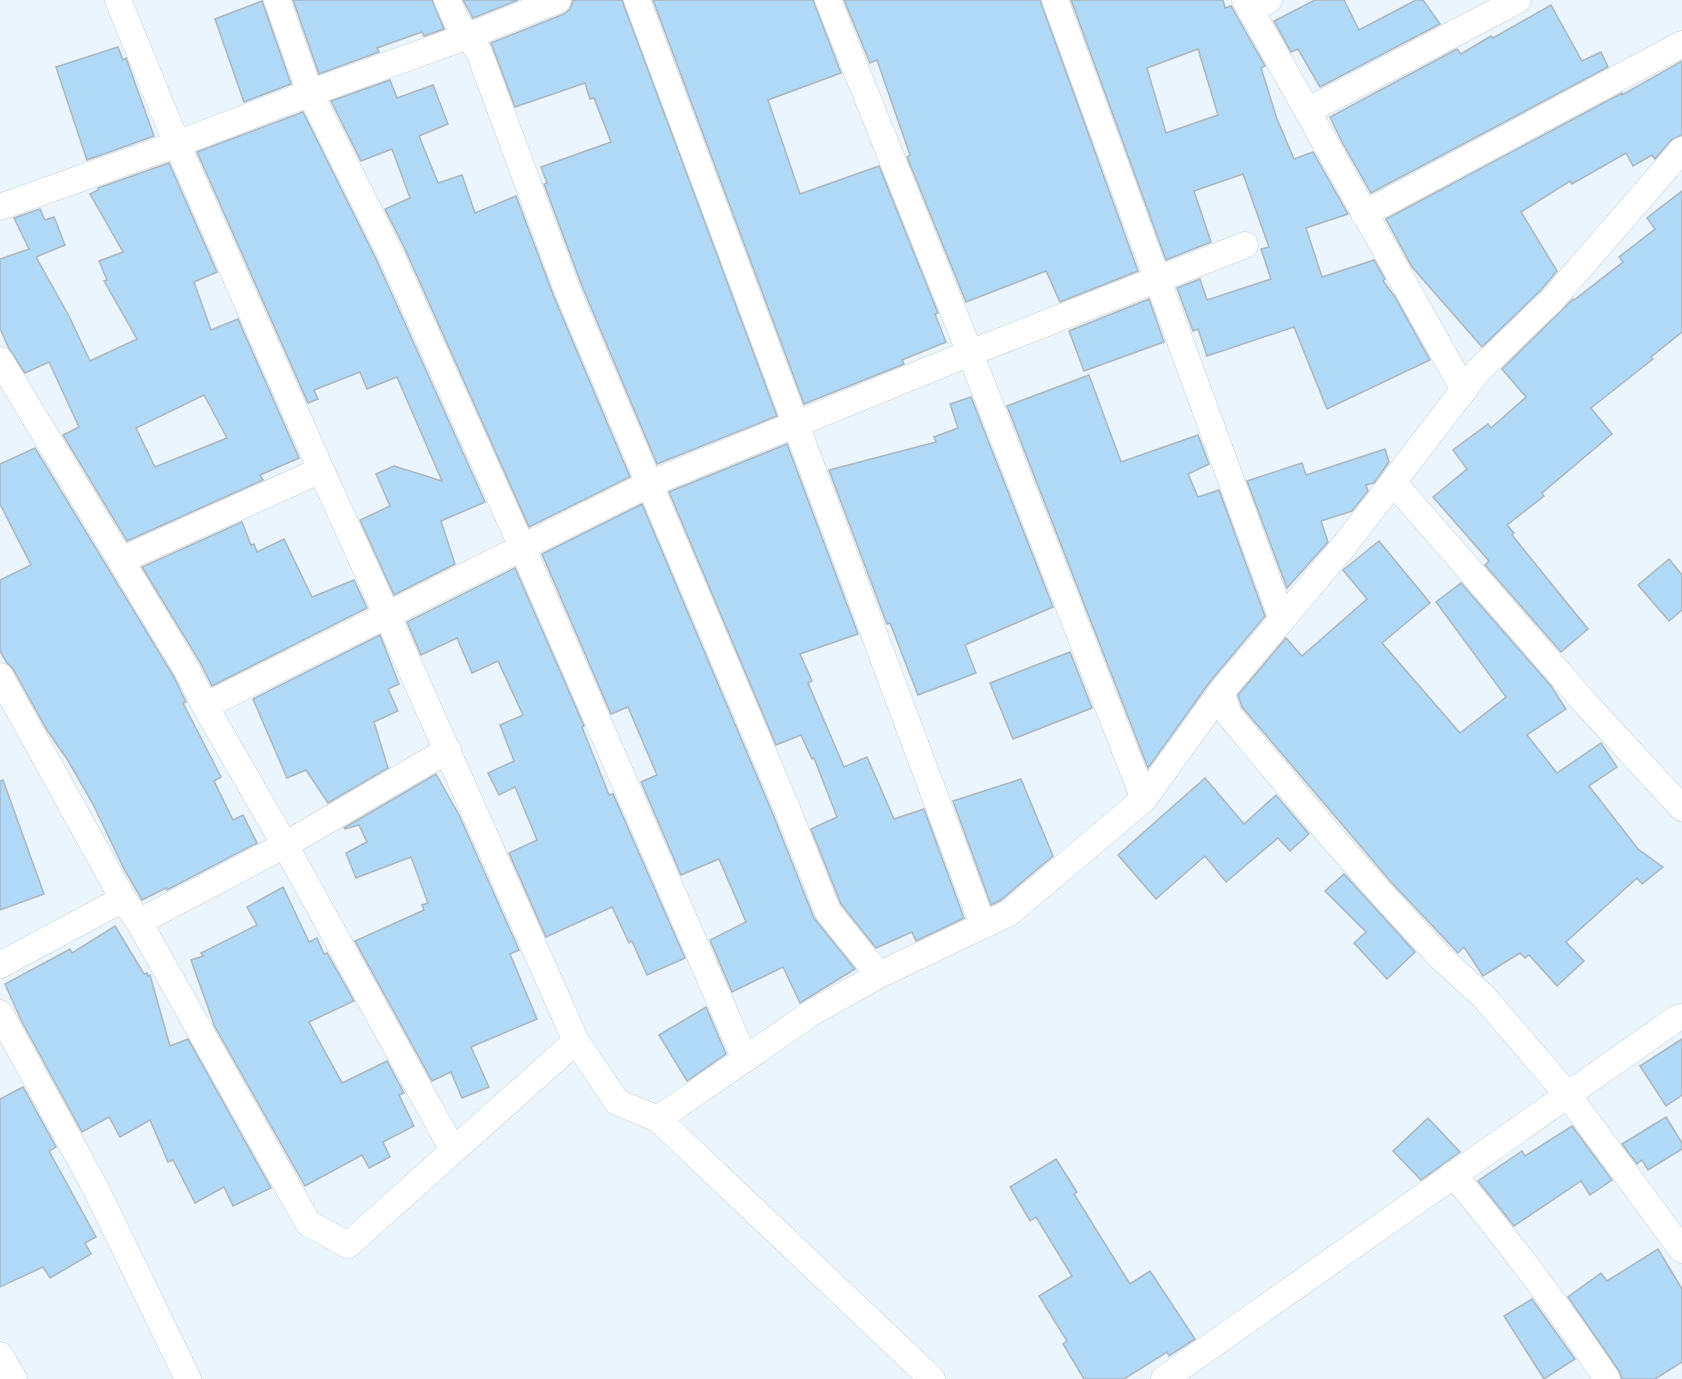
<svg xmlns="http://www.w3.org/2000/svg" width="1682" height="1379" font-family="'Source Sans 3',sans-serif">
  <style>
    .building { fill: #afd9f7; stroke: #abb5bd; stroke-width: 1.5; fill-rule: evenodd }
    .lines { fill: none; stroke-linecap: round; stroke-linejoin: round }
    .street-casing { stroke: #c3cdd5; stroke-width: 27 }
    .street { stroke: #fff; stroke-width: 26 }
  </style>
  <rect width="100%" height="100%" fill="#eaf5fd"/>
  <g class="building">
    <polygon points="293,0 432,0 444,29 424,36 422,32 377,48 379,52 319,74"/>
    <polygon points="463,0 518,0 473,18"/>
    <polygon points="573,0 622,0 777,416 657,464 582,286 544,184 547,183 541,167 611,142 594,98 590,99 585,83 515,107 491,43 564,14 570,9"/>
    <polygon points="653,0 813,0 841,73 768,100 800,194 879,166 938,313 935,314 946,342 902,360 904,364 804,404"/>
    <polygon points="844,0 1040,0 1138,271 1060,302 1046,271 966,302 907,157 910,155 877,60 870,63"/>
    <path d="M1071,0h152l2,8 6,-2 34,60 -4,2 16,51 17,40 19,-7 35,62 -42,14 16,49 52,-17 11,19 -2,2 12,16 35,63 -103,49 -33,-82 -87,29 -9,-27 -5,2 -16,-43 23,-9 7,21 64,-21 -10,-30 8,-2 -26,-73 -49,17 17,51 -45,18zM1198,49l20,66 -52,18 -19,-65z"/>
    <polygon points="1315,0 1344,0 1359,30 1416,0 1423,0 1440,24 1320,87 1298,49 1291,52 1274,21"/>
    <polygon points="262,1 291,84 244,102 215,19"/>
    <polygon points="1551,5 1582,61 1601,52 1608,67 1371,193 1342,142 1330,117 1457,49 1461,54 1491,36 1493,38"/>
    <polygon points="118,47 123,60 126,58 154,136 87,160 56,67"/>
    <polygon points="1682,61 1682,135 1671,140 1655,159 1652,155 1633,166 1626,153 1572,184 1570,181 1521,212 1557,271 1541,290 1482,347 1412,267 1386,219 1622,93 1622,95"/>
    <polygon points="390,80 397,98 433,85 448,124 419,136 438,183 462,175 475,213 516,196 554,297 630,477 529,527 405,249 385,209 410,198 392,149 361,161 331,101"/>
    <polygon points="303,112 377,261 485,502 441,521 455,564 394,595 360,520 390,506 376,474 394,466 442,481 397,377 367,389 360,372 314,390 318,399 308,403 197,152"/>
    <path d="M169,163l48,109 -23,10 17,48 27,-11 61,139 -39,17 3,5 -136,61 -64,-106 16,-8 -30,-65 -24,11 -16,-24 -9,-21v-69l29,-10 -15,-31 26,-9 5,11 9,-3 11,28 -29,12 33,59 21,45 47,-22 -33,-58 3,-1 -8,-19 24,-9 -33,-58 8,-4v-2zM204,395l23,43 -72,29 -19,-39z"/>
    <polygon points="1682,191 1682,332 1651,357 1653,359 1591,408 1612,434 1542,493 1544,496 1507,525 1514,533 1512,535 1588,629 1561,652 1485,565 1489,561 1433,497 1467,469 1453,450 1488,424 1491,428 1526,397 1502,369 1573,299 1574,300 1623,262 1619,257 1655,229 1647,218"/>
    <polygon points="1149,299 1164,342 1084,371 1069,331"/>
    <polygon points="1089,375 1121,462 1198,435 1209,464 1188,474 1198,497 1219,490 1265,616 1209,683 1148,768 1007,406"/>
    <polygon points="971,397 1053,607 965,645 976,673 918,695 890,623 887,624 829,470 936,442 934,437 958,428 950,404"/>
    <polygon points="787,444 858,634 800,654 812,681 808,683 844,767 867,757 894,819 924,809 964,918 916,941 912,932 876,948 841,904 811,829 837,817 814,758 812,759 801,735 776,745 669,492"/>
    <polygon points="35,448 174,677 186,702 183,703 221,777 214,781 233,820 243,815 257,843 167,890 166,888 142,900 124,869 93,804 67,759 47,730 13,669 7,663 0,651 0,580 31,565 0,504 0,464"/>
    <polygon points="1385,449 1389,462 1374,483 1366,485 1368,491 1352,511 1321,521 1328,542 1287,588 1247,481 1302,463 1306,475"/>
    <polygon points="642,504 772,812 814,918 855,969 800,1003 783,967 732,992 710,940 746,922 719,859 681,875 641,782 657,775 628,707 611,714 542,554"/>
    <polygon points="242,522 251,545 254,544 257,552 284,539 312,597 354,580 367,608 212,686 200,662 142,567"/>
    <polygon points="1379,541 1430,603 1382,643 1460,733 1506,697 1436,602 1461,583 1551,686 1566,709 1527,735 1557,773 1601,743 1617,767 1589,786 1638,849 1663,867 1642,884 1637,878 1566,942 1584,961 1557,986 1529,955 1525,958 1520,953 1483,976 1464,947 1458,953 1392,883 1242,707 1238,695 1286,638 1302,656 1367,599 1343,570"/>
    <polygon points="1669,559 1682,575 1682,610 1669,621 1638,585"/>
    <polygon points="515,568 584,726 582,727 609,795 613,794 685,958 647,975 632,941 629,943 612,907 546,937 509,853 537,840 515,787 499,795 488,773 514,761 500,725 523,715 498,661 472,673 457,638 421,655 407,622"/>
    <polygon points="380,635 399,684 388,689 398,711 374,722 388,768 328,803 306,770 287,778 253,699"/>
    <polygon points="1070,652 1092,708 1013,739 990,683"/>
    <polygon points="436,774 459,815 519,950 510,954 537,1019 471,1047 489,1087 462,1098 451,1072 432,1081 355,941 424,910 422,905 428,903 411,857 356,878 346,853 367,842 359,825 345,829 344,828"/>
    <polygon points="1205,778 1244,824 1276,795 1309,834 1290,851 1278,838 1226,882 1205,856 1156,899 1118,855"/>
    <polygon points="1021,779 1053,856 1001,900 991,905 953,801"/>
    <polygon points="3,780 44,894 0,910 0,781"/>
    <polygon points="1344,874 1415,952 1387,979 1354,943 1366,932 1325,891"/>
    <polygon points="283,887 309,942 317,938 324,954 327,953 354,1001 309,1022 342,1083 387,1061 404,1093 399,1095 414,1126 383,1142 390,1157 369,1168 362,1155 305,1186 215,1027 191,960 203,956 201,953 257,925 247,907"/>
    <polygon points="115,926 144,974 147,973 148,976 150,975 170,1046 188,1039 271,1188 233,1206 224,1187 195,1203 173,1160 168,1162 150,1120 120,1137 109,1117 82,1132 22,1022 5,984 70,949 72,953"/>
    <polygon points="706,1007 726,1054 687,1081 659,1035"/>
    <polygon points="1682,1039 1682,1095 1666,1106 1640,1066"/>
    <polygon points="23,1087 56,1147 49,1151 96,1237 85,1243 91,1254 50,1278 43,1267 0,1287 0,1099"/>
    <polygon points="1666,1117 1682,1143 1682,1149 1648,1170 1642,1160 1637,1164 1622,1144"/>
    <polygon points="1428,1118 1460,1152 1421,1180 1393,1151"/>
    <polygon points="1572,1126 1612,1180 1590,1195 1581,1181 1514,1226 1478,1181 1522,1151 1525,1156"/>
    <polygon points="1056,1159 1077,1192 1074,1194 1130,1284 1150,1271 1195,1339 1169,1356 1167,1352 1124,1379 1084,1379 1063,1344 1067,1341 1039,1296 1072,1276 1036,1217 1030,1221 1010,1187"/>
    <polygon points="1658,1249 1682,1289 1682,1362 1655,1379 1622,1379 1619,1371 1568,1297 1601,1273 1607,1281"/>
    <polygon points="1532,1299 1575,1359 1544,1379 1504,1316"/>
  </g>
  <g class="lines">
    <defs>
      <g id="street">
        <polyline points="118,0 177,144 321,470 387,615 576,1041 617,1102 658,1119 813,1012 879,975 1009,913 1144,799 1221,692 1344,546 1479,370 1552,300 1682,150"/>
        <polyline points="277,0 310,93 391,255 522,547 745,1059"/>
        <polyline points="447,0 456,20 479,52 568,292 786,806 828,912 879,975"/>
        <polyline points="637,0 983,925"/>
        <polyline points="828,0 970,353 1144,799"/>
        <polyline points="1055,0 1282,619"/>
        <polyline points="1245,0 1464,390"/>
        <polyline points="1250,10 1269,0"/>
        <polyline points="1307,111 1518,0"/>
        <polyline points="0,207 177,144 310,93 468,36 558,0"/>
        <polyline points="1364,214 1682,44"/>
        <polyline points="0,360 187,670 205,706 285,845 453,1150"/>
        <polyline points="1393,482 1587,705 1682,808"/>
        <polyline points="121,560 321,470"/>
        <polyline points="0,676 123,899 139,922 308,1223 348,1245 576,1041"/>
        <polyline points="1221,692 1229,715 1329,834 1381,893 1440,957 1484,997 1567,1094 1682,1250"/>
        <polyline points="205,706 649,484 970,353 1245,245"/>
        <polyline points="139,922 285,845 448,750"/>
        <polyline points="0,965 123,899"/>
        <polyline points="0,1013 95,1187 188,1379"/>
        <polyline points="658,1119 932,1379"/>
        <path d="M1453,1174c55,66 106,133 154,205"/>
        <polyline points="0,1355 14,1379"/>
        <polyline points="1164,1379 1677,1018 1682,1017"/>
      </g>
    </defs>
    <use href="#street" class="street-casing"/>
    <use href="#street" class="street"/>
  </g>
</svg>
